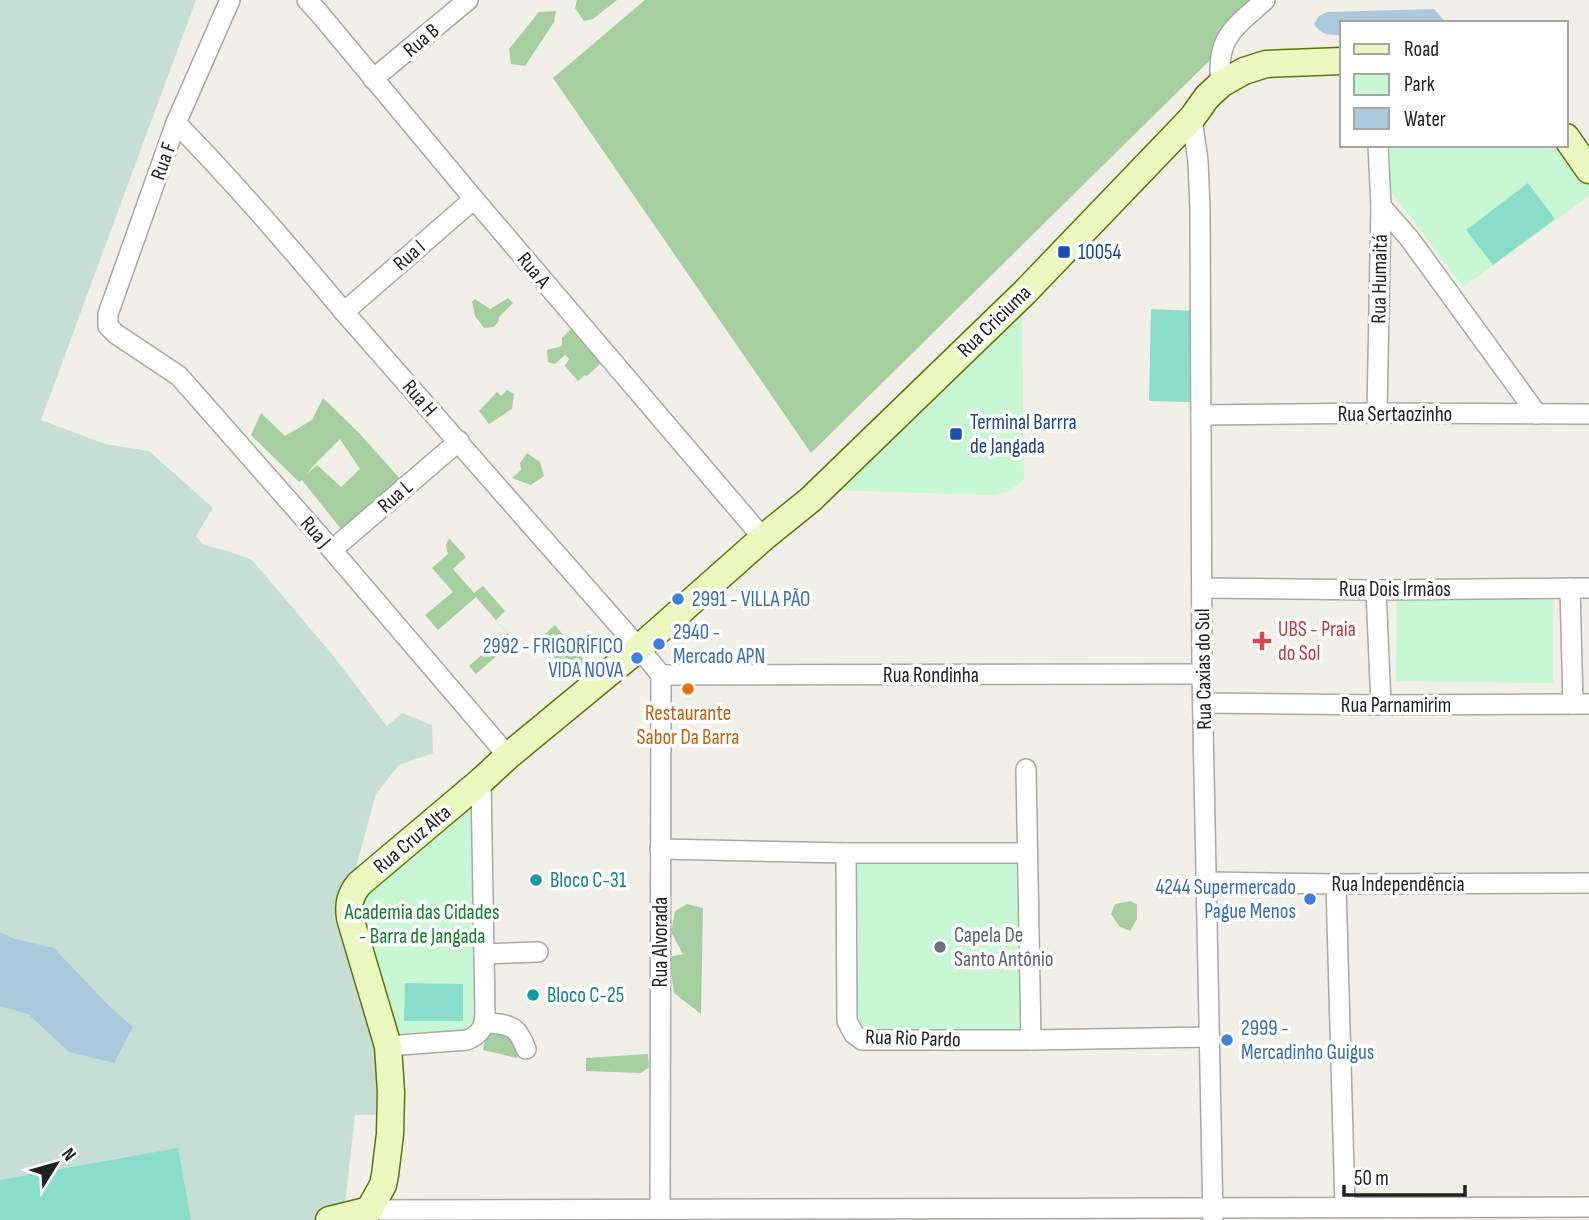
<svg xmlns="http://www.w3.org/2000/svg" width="1589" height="1220" font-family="'Sofia Sans Condensed',sans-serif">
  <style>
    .forest { fill: #a5cf9e; fill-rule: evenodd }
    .wetland { fill: #c5dfd7 }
    .park { fill: #c8f8d3 }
    .pitch { fill: #89ddca }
    .water { fill: #aac9dd }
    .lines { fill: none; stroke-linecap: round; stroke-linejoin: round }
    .minor-casing { stroke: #a8a8a8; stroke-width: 22 }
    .secondary-casing { stroke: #5a7808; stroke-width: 29 }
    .minor { stroke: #fff; stroke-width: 19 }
    .secondary { stroke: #ecf8bf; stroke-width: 26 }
    .transit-dot { fill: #1a4fb4; stroke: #fff; stroke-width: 2.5 }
    .shop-dot { fill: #3f7fe0; stroke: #fff; stroke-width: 2.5 }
    .health-dot { fill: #e0444e; stroke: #fff; stroke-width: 2.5 }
    .food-dot { fill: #e8710a; stroke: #fff; stroke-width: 2.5 }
    .culture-dot { fill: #0f9aa8; stroke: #fff; stroke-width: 2.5 }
    .worship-dot { fill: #6b7280; stroke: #fff; stroke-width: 2.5 }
    .labels { text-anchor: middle; stroke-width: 7; stroke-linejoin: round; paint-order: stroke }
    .street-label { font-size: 21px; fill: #212121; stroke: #fff }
    .transit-label { font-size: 21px; fill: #164399; stroke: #fff; text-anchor: start }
    .shop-label { font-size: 21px; fill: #366cbe; stroke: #fff; text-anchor: start }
    .health-label { font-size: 21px; fill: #be3a42; stroke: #fff; text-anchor: start }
    .food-label { font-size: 21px; fill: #c56008; stroke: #fff }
    .culture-label { font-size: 21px; fill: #0d838f; stroke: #fff; text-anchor: start }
    .park-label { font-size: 21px; fill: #0f7f2a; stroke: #fff }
    .worship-label { font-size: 21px; fill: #5b616d; stroke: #fff; text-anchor: start }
  </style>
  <rect width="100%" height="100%" fill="#f1efe8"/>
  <g class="forest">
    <polygon points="577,0 617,0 593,19 584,21 575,8"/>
    <polygon points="645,0 1271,0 811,453 553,78"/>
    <polygon points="556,11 554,22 525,66 511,64 509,49 539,12"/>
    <polygon points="508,298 513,303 499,317 498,322 494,327 484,328 475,316 472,302 475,299 490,309"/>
    <polygon points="576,324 601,363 587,376 585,375 578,381 565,366 569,359 565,355 555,364 548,362 547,350 562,346 562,338"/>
    <polygon points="507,390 514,394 512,409 489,424 479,411 497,392 501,396"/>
    <path d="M323,398l36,35 43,48 -57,53 -43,-54 -3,2 -48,-47 10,-22 24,23 27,-16zM340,439l20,30 -19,18 -24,-22 -10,9 7,-9z"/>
    <polygon points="527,453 540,462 544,476 531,485 512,478 521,470 520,463"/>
    <polygon points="449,538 466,557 453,569 474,593 483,586 505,611 496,620 514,641 476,674 469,666 507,633 476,597 438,630 425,615 453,592 432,568 448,554 446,545"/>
    <polygon points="555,625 587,664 573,681 539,639"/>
    <polygon points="1130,901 1137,904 1137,919 1130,931 1119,926 1111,914 1115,904"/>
    <polygon points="687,904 703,908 701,1014 674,993 669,957 683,954 671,932 675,911"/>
    <polygon points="488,1028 510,1035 517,1051 517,1058 483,1050"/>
    <polygon points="648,1054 649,1067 641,1073 586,1071 586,1058"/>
  </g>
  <polygon class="wetland" points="0,0 196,0 41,420 105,444 149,451 213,508 196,536 204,545 228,551 252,560 331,653 387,726 402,713 432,725 433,753 399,765 376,794 355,871 340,887 334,917 363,1007 380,1067 378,1115 355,1115 345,1204 318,1220 0,1220"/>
  <g class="park">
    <polygon points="1390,145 1566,145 1589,158 1589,196 1463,287 1390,190"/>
    <polygon points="1022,304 1024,480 1008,492 989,495 831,490"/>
    <polygon points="1397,594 1553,597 1553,683 1396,681"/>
    <polygon points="494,776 485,1039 389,1045 352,904"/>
    <polygon points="846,853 1027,853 1031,1040 854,1034"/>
  </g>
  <g class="pitch">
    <polygon points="1528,183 1555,219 1493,265 1466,230"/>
    <polygon points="1151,309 1195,311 1192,402 1149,401"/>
    <polygon points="405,983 463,984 463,1021 404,1021"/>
    <polygon points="178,1148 191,1220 0,1220 0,1180"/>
  </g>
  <g class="water">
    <path d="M1434,9l10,11 -1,3h-101v12c-13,0 -20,1 -28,-11l5,-8 8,-4z"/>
    <polygon points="0,932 15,939 54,948 110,1007 133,1027 114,1063 69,1052 28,1014 0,1006"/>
  </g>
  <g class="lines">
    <defs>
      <g id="minor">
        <polyline points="230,0 176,123 108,314 108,326 116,334 179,376 332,550 508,756"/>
        <polyline points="307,0 319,13 474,199 763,538"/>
        <polyline points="373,79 468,0"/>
        <path d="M1221,84c-6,-46 13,-56 44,-84"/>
        <polyline points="1192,118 1198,161 1200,209 1202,674 1213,1219"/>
        <path d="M176,123c59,60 114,124 168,189l295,336 22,27"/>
        <polyline points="1381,206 1409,238 1537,414"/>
        <polyline points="344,312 474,199"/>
        <polyline points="1377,413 1381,206 1378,145"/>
        <polyline points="1201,415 1377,413 1589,414"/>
        <polyline points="332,550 459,441"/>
        <polyline points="1202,588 1376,590 1589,588"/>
        <polyline points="1570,588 1573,704"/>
        <polyline points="1376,590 1381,705"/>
        <polyline points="661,675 1202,674"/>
        <polyline points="1203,703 1381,705 1589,704"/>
        <polyline points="1026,769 1031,1040"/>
        <polyline points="660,849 846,853 1027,853"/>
        <polyline points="846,853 847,1021 854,1034 862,1040 1031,1040 1210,1037"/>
        <polyline points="1207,882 1336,884 1589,883"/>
        <polyline points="1336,884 1345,1207"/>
        <polyline points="484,954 538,952"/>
        <path d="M485,1022c25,4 31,1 41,27"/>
        <path d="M388,1046l79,-6c14,-6 17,-12 18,-27l-4,-232"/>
        <polyline points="660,1209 661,675"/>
        <polyline points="369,1210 1589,1207"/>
      </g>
      <g id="secondary">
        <polyline points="1566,137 1589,170"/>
        <path d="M329,1220l40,-10 14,-25 2,-10 5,-41 1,-42 -3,-46 -38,-128c-2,-14 0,-23 9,-34l122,-103 27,-25 131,-108 124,-110 47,-38 215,-208 167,-174 15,-21 14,-13 23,-13 22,-7 76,-3"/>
      </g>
    </defs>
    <use href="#minor" class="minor-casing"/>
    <use href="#secondary" class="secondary-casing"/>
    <use href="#minor" class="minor"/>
    <use href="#secondary" class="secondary"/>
  </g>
  <g class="transit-dot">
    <rect x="1057" y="245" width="14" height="14" rx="3.5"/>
    <rect x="949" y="427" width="14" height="14" rx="3.5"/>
  </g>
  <g class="shop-dot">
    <circle cx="678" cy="599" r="7"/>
    <circle cx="659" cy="644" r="7"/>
    <circle cx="637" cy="658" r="7"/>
    <circle cx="1310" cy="899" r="7"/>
    <circle cx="1227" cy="1040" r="7"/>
  </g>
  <path class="health-dot" d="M1258.5 630.5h7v7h7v7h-7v7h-7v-7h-7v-7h7z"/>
  <circle class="food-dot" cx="688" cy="689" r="7"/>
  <g class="culture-dot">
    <circle cx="536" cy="880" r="7"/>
    <circle cx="533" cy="995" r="7"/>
  </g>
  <circle class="worship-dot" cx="940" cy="947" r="7"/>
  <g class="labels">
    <g class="street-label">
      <text transform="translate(421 40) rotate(-40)" y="7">Rua B</text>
      <text transform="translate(163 161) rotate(-71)" y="7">Rua F</text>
      <text transform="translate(409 255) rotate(-41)" y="7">Rua I</text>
      <text transform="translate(534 270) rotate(50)" y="7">Rua A</text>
      <text transform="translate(1379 279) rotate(-89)" y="7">Rua Humaitá</text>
      <text transform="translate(994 321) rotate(-44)" y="7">Rua Criciuma</text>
      <text transform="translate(420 398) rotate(49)" y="7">Rua H</text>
      <text x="1395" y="421">Rua Sertaozinho</text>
      <text transform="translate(395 496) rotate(-41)" y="7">Rua L</text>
      <text transform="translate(316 532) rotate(49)" y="7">Rua J</text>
      <text x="1395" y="596">Rua Dois Irmãos</text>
      <text transform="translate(1203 669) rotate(-91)" y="7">Rua Caxias do Sul</text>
      <text x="931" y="682">Rua Rondinha</text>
      <text x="1396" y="712">Rua Parnamirim</text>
      <text transform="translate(412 839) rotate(-40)" y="7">Rua Cruz Alta</text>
      <text x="1398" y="891">Rua Independência</text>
      <text transform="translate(660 942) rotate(-90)" y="7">Rua Alvorada</text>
      <text transform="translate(913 1038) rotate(2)" y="7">Rua Rio Pardo</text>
    </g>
    <g class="transit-label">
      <text x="1078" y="259">10054</text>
      <text x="970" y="429">Terminal Barrra<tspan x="970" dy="24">de Jangada</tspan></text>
    </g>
    <g class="shop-label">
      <text x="692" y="606">2991 - VILLA PÃO</text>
      <text x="673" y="639">2940 -<tspan x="673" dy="24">Mercado APN</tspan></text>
      <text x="623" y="653" text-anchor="end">2992 - FRIGORÍFICO<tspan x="623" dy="24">VIDA NOVA</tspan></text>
      <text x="1296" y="894" text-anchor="end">4244 Supermercado<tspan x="1296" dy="24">Pague Menos</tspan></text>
      <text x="1241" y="1035">2999 -<tspan x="1241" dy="24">Mercadinho Guigus</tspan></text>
    </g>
    <g class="health-label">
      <text x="1278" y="636">UBS - Praia<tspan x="1278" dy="24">do Sol</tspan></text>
    </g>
    <g class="food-label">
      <text x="688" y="720">Restaurante<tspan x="688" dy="24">Sabor Da Barra</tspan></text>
    </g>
    <g class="culture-label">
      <text x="550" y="887">Bloco C-31</text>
      <text x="547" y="1002">Bloco C-25</text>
    </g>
    <g class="park-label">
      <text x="422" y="919">Academia das Cidades<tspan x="422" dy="24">- Barra de Jangada</tspan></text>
    </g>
    <g class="worship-label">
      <text x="954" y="942">Capela De<tspan x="954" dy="24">Santo Antônio</tspan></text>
    </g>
  </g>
  <rect x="1340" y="21" width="228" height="126" fill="#ffffff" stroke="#a6a6a6" stroke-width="2"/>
  <rect x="1354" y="44" width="35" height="10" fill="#ecf8bf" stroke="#a6a6a6" stroke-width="2"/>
  <text x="1404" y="56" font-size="21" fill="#212121">Road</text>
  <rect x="1354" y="74" width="35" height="21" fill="#c8f8d3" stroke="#a6a6a6" stroke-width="2"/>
  <text x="1404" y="91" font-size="21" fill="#212121">Park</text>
  <rect x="1354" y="108" width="35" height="21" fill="#aac9dd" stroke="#a6a6a6" stroke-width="2"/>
  <text x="1404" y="126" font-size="21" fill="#212121">Water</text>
  <g transform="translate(56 1164) rotate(53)" stroke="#ffffff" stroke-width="5" paint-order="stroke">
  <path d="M0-5L12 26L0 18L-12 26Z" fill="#212121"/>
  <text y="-10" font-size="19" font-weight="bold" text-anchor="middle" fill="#212121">N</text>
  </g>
  <path d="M1344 1185v10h121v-10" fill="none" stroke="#212121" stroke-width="3.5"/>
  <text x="1354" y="1185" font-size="21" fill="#212121" stroke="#ffffff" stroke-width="5" paint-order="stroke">50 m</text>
</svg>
